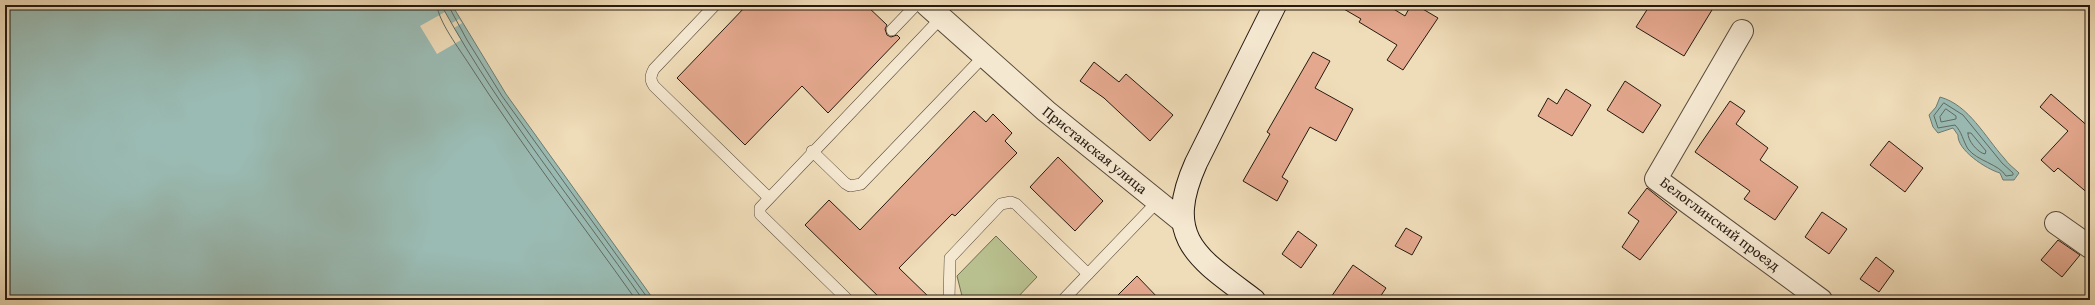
<svg xmlns="http://www.w3.org/2000/svg" width="2095" height="305" font-family="'Gentium Book Plus',serif">
  <style>
    .green { fill: #b9c08f; stroke: #706d50 }
    .water { fill: #9abbb3; stroke: #6c7b72 }
    .pier { fill: #efdcb8 }
    .lines { fill: none; stroke-linecap: round; stroke-linejoin: round }
    .shore { stroke: #606a62; stroke-width: 1 }
    .building { fill: #e4a88e; stroke: #261a10 }
    .lane-casing { stroke: #584a3a; stroke-width: 12 }
    .street-casing { stroke: #584a3a; stroke-width: 24 }
    .secondary-casing { stroke: #261a10; stroke-width: 24 }
    .lane { stroke: #f5e8d1; stroke-width: 11 }
    .street { stroke: #f5e8d1; stroke-width: 22 }
    .secondary { stroke: #f5e8d1; stroke-width: 22 }
    .labels { text-anchor: middle; stroke-width: 3; stroke-linejoin: round; paint-order: stroke }
    .street-label { font-size: 15px; fill: #261a10; stroke: #f5e8d1 }
  </style>
  <rect width="100%" height="100%" fill="#efdcb8"/>
  <filter id="stains"><feTurbulence type="fractalNoise" baseFrequency=".005" numOctaves="4"/><feColorMatrix values="0 0 0 0 .2 0 0 0 0 .09 0 0 0 0 .02 0 0 0 .5 -.17"/></filter>
  <radialGradient id="worn" r=".72"><stop offset=".6" stop-color="#630" stop-opacity="0"/><stop offset="1" stop-color="#630" stop-opacity=".3"/></radialGradient>
  <polygon class="green" points="996,236 1037,277 1015,300 963,300 957,276"/>
  <g class="water">
    <polygon points="5,5 452,5 506,94 654,300 5,300"/>
    <path d="M1940,97c29,8 45,40 64,61 4,6 10,10 15,15l-5,7h-11l-3,-7c-14,-4 -43,-23 -42,-38l-5,-7 -15,5 -5,-6 -4,-12 7,-8z"/>
  </g>
  <polygon class="pier" points="445,12 452,23 459,19 462,23 454,28 461,40 437,54 420,26"/>
  <g class="lines">
    <g class="shore">
      <path d="M437,5c1,16 23,45 32,59 52,81 111,157 167,236"/>
      <path d="M443,5l1,5c57,103 132,194 199,290"/>
      <polyline points="448,5 467,40 502,96 649,300"/>
      <path d="M1944,103l19,12 39,48 11,10v2l-7,1c-7,-12 -29,-15 -38,-27 -5,-8 -6,-17 -13,-24l-17,3 -4,-12z"/>
      <polygon points="1946,109 1956,116 1956,119 1941,122 1940,117"/>
      <path d="M1968,133h3l15,18 -1,3c-7,-1 -18,-14 -17,-21z"/>
    </g>
  </g>
  <g class="building">
    <polygon points="747,5 866,5 887,25 885,29 887,35 891,37 897,35 900,38 828,113 802,86 745,145 677,78"/>
    <polygon points="1337,5 1387,5 1405,16 1411,5 1416,5 1438,18 1403,70 1387,60 1397,45 1359,22 1361,19"/>
    <polygon points="1650,5 1715,5 1684,56 1636,27"/>
    <polygon points="1313,52 1330,61 1315,88 1353,109 1336,141 1310,127 1282,177 1288,181 1277,201 1243,181 1270,134 1267,132"/>
    <polygon points="1094,62 1119,82 1126,74 1173,115 1150,141 1104,98 1080,81"/>
    <polygon points="1625,81 1661,105 1643,133 1607,110"/>
    <polygon points="1566,89 1591,105 1572,136 1538,116 1548,98 1557,104"/>
    <polygon points="2051,94 2090,128 2090,195 2058,168 2054,172 2041,160 2068,131 2040,107"/>
    <polygon points="1730,101 1745,111 1736,124 1768,148 1760,160 1798,187 1775,220 1744,199 1750,191 1695,152"/>
    <polygon points="974,111 986,122 993,114 1012,133 1005,141 1017,153 955,216 952,214 899,268 932,300 882,300 805,225 829,200 860,230"/>
    <polygon points="1889,141 1923,168 1905,192 1870,165"/>
    <polygon points="1058,157 1103,201 1075,231 1030,187"/>
    <polygon points="1647,188 1677,212 1640,260 1622,247 1639,221 1628,213"/>
    <polygon points="1822,212 1847,229 1829,254 1805,237"/>
    <polygon points="1406,228 1422,237 1412,255 1395,246"/>
    <polygon points="1298,231 1317,245 1301,268 1282,254"/>
    <polygon points="2058,240 2080,255 2062,277 2041,260"/>
    <polygon points="1876,257 1894,271 1879,292 1860,279"/>
    <polygon points="1353,265 1386,288 1378,300 1329,300"/>
    <polygon points="1137,276 1160,300 1113,300"/>
  </g>
  <g class="lines">
    <defs>
      <g id="lane">
        <path d="M715,5l-61,64c-4,7 -4,11 0,17l114,111"/>
        <polyline points="892,30 916,5"/>
        <polyline points="812,151 845,183 850,186 861,184 984,56"/>
        <polyline points="848,300 764,218 760,214 760,208 941,18"/>
        <polyline points="949,300 950,258 1001,204 1011,202 1016,204 1088,274 1158,201"/>
        <polyline points="1063,300 1088,274"/>
      </g>
      <g id="street">
        <polyline points="927,5 1046,111 1182,221"/>
        <polyline points="1742,31 1656,179 1821,300"/>
        <polyline points="2056,223 2090,247"/>
      </g>
      <path id="secondary" d="M1254,300c-56,-42 -92,-61 -58,-137l79,-158"/>
    </defs>
    <use href="#lane" class="lane-casing"/>
    <use href="#street" class="street-casing"/>
    <use href="#secondary" class="secondary-casing"/>
    <use href="#lane" class="lane"/>
    <use href="#street" class="street"/>
    <use href="#secondary" class="secondary"/>
  </g>
  <g class="labels">
    <g class="street-label">
      <text transform="translate(1095 150) rotate(39)" y="5">Пристанская улица</text>
      <text transform="translate(1720 224) rotate(37)" y="5">Белоглинский проезд</text>
    </g>
  </g>
  <rect width="2095" height="305" fill="none" stroke="#efdcb8" stroke-width="20"/>
  <rect x="6" y="6" width="2083" height="293" fill="none" stroke="#261a10" stroke-width="2"/>
  <rect x="10" y="10" width="2075" height="285" fill="none" stroke="#261a10"/>
  <rect width="100%" height="100%" filter="url(#stains)"/>
  <rect width="100%" height="100%" fill="url(#worn)"/>
</svg>
